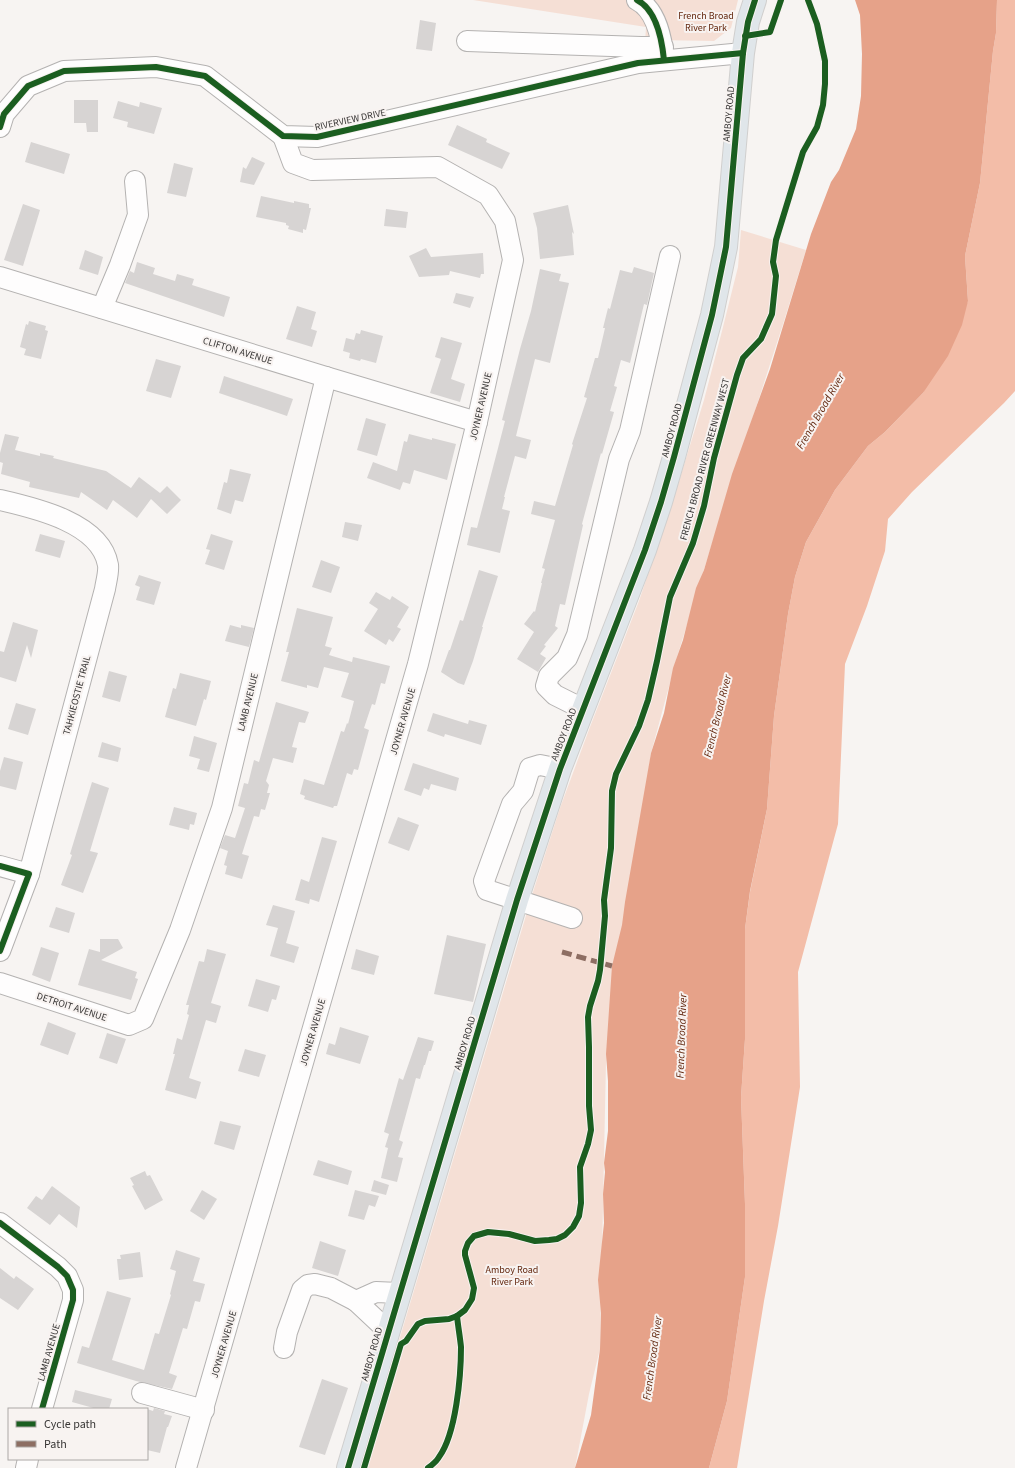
<svg xmlns="http://www.w3.org/2000/svg" width="1015" height="1468" font-family="'Source Sans 3',sans-serif">
  <style>
    .green { fill: #f5dfd5 }
    .forest { fill: #f3bda8 }
    .water { fill: #e6a289 }
    .building { fill: #d7d4d3 }
    .lines { fill: none; stroke-linecap: round; stroke-linejoin: round }
    .minor-casing { stroke: #b4b2b1; stroke-width: 22 }
    .major-casing { stroke: #d0cfce; stroke-width: 24 }
    .minor { stroke: #fefdfd; stroke-width: 20 }
    .major { stroke: #e0e6ea; stroke-width: 22 }
    .quiet { stroke: #8d6e63; stroke-width: 5; stroke-dasharray: 10 5; stroke-linecap: butt }
    .cycleway-casing { stroke: #f8f3f1; stroke-width: 8 }
    .cycleway { stroke: #1b5e20; stroke-width: 6 }
    .labels { text-anchor: middle; stroke-width: 4; stroke-linejoin: round; paint-order: stroke }
    .park-label { font-size: 10px; fill: #64280f; stroke: #f8f3f1 }
    .street-label { font-size: 10px; fill: #393736; stroke: #f8f3f1 }
    .water-label { font-size: 11px; font-style: italic; fill: #61250c; stroke: #f8f3f1 }
  </style>
  <rect width="100%" height="100%" fill="#f7f4f2"/>
  <g class="green">
    <polygon points="473,0 738,0 731,28 714,41 654,40 645,43 646,27"/>
    <polygon points="741,230 806,250 784,321 711,547 677,657 651,753 606,1062 600,1349 589,1394 575,1468 361,1468 533,892 560,808 590,727 639,601 675,494 704,400 722,331 738,267"/>
  </g>
  <polygon class="forest" points="997,0 1015,0 1015,391 1004,403 912,492 888,519 885,551 867,606 845,664 838,824 798,972 800,1087 778,1226 764,1301 737,1468 709,1468 727,1401 745,1277 745,1204 741,1097 745,1039 745,929 750,892 767,809 774,716 788,614 795,577 806,542 835,490 868,446 885,432 923,393 968,301 965,256 980,183 993,51 996,33"/>
  <polygon class="water" points="855,0 997,0 996,33 993,51 980,183 965,256 968,301 962,325 948,356 923,393 885,432 868,446 835,490 806,542 795,577 788,614 774,716 767,809 750,891 745,929 745,1039 741,1097 745,1204 745,1277 727,1401 709,1468 575,1468 591,1415 600,1349 601,1313 598,1280 604,1223 603,1194 605,1172 604,1163 608,1131 608,1081 606,1054 612,966 622,925 625,902 651,753 664,713 673,668 683,640 696,588 704,570 732,474 770,369 811,234 831,182 839,170 856,129 861,96 862,54 860,15"/>
  <g class="building">
    <polygon points="420,20 436,23 432,51 416,49"/>
    <polygon points="74,100 98,100 98,132 87,132 86,123 74,123"/>
    <polygon points="118,101 139,107 140,102 162,108 154,134 127,127 128,122 113,118"/>
    <polygon points="457,125 487,139 486,142 510,153 502,169 448,145"/>
    <polygon points="31,142 70,154 64,174 25,162"/>
    <polygon points="252,157 265,163 254,185 240,182 243,167 246,169"/>
    <polygon points="174,163 193,168 186,197 167,193"/>
    <polygon points="261,196 294,203 294,201 309,204 309,208 311,208 306,230 303,229 303,233 288,229 289,226 286,225 286,223 256,217"/>
    <polygon points="23,204 40,210 23,266 4,260"/>
    <polygon points="568,205 574,234 572,232 574,255 540,259 537,228 533,213"/>
    <polygon points="386,209 408,212 406,228 384,226"/>
    <polygon points="426,248 431,257 483,253 484,274 481,274 480,278 450,271 449,275 419,277 409,256"/>
    <polygon points="85,250 103,257 98,275 79,269"/>
    <polygon points="137,262 155,268 153,274 175,281 177,274 194,279 192,285 230,297 224,317 125,283 130,271 134,273"/>
    <polygon points="634,267 654,273 647,305 644,304 630,363 621,360 614,386 617,387 610,411 614,412 602,454 601,453 582,524 583,525 565,605 560,604 555,626 558,628 544,645 546,646 540,654 546,658 538,672 517,659 534,632 524,624 534,611 535,612 542,583 541,583 545,569 542,568 555,520 531,514 534,501 555,506 573,445 572,444 587,398 584,397 595,358 598,358 605,328 603,328 608,308 610,309 620,270 632,273"/>
    <polygon points="540,269 561,274 559,281 569,283 550,363 535,359 516,436 531,440 526,459 515,456 504,497 505,497 502,509 510,511 500,553 467,545 471,527 477,528 497,452 505,421 502,420 520,349 531,311"/>
    <polygon points="456,293 474,297 470,308 453,303"/>
    <polygon points="297,306 316,312 311,329 317,331 312,347 286,339"/>
    <polygon points="29,321 46,326 45,330 48,331 41,359 24,355 26,349 20,347 26,324 28,325"/>
    <polygon points="361,330 383,336 376,363 361,359 360,361 349,358 350,353 343,351 346,338 354,340 356,333 360,334"/>
    <polygon points="441,337 462,343 451,379 465,384 460,402 430,393 441,359 435,357"/>
    <polygon points="156,359 181,366 171,398 146,391"/>
    <polygon points="224,376 293,399 287,416 219,393"/>
    <polygon points="366,418 386,424 377,456 357,450"/>
    <polygon points="5,434 19,437 15,450 40,456 40,453 54,456 53,458 106,471 131,488 139,477 160,493 167,486 181,500 167,514 151,499 137,518 113,500 107,510 81,492 79,498 29,487 30,482 1,474 3,463 0,462 0,453"/>
    <polygon points="409,434 432,440 432,438 456,444 447,480 414,470 410,484 403,482 400,490 367,478 373,462 397,471 404,441 407,442"/>
    <polygon points="230,469 251,474 243,502 235,500 231,514 217,509 224,482 227,483"/>
    <polygon points="345,522 362,525 358,541 342,537"/>
    <polygon points="40,534 65,541 60,558 35,551"/>
    <polygon points="211,534 233,541 224,570 205,564 210,550 206,549"/>
    <polygon points="321,560 340,567 331,593 312,587"/>
    <polygon points="479,570 498,576 482,627 483,627 473,661 464,685 458,683 441,672 449,650 450,650 460,620 463,621"/>
    <polygon points="139,575 161,582 154,605 136,600 140,587 135,585"/>
    <polygon points="376,592 390,600 392,596 409,607 397,627 401,629 393,642 389,639 386,645 364,631 378,609 369,603"/>
    <polygon points="297,608 333,617 325,646 332,648 329,655 352,662 353,657 390,666 385,684 381,683 375,705 372,704 364,728 369,730 358,770 354,769 352,775 347,773 337,806 334,806 333,808 304,799 305,796 300,794 304,779 324,785 341,731 344,732 347,723 348,724 354,701 341,697 349,673 324,667 318,688 307,685 307,688 281,681 289,652 286,652"/>
    <polygon points="13,622 38,630 31,658 27,645 16,682 0,677 0,651 4,652"/>
    <polygon points="230,625 241,628 241,625 254,628 249,647 225,641"/>
    <polygon points="109,671 127,676 120,702 102,697"/>
    <polygon points="180,673 211,681 206,700 204,699 196,726 165,717 173,688 176,689"/>
    <polygon points="276,702 309,712 305,723 299,722 292,747 297,748 293,763 273,758 266,781 269,785 267,793 270,793 265,810 261,809 259,817 254,816 242,854 249,856 242,879 225,874 227,866 224,865 228,851 220,848 225,835 235,838 245,808 238,806 244,783 248,784 254,760 259,762"/>
    <polygon points="16,703 36,709 28,735 8,729"/>
    <polygon points="433,713 468,724 469,720 487,725 481,745 445,734 444,737 427,731"/>
    <polygon points="194,736 217,743 209,772 197,769 200,759 189,756"/>
    <polygon points="102,742 121,748 118,762 98,757"/>
    <polygon points="4,757 23,762 16,790 0,786 0,771"/>
    <polygon points="413,763 459,778 456,791 431,784 429,790 424,788 421,796 404,790"/>
    <polygon points="92,782 109,788 90,851 98,853 83,893 61,885 72,855 70,854"/>
    <polygon points="174,807 197,813 194,825 190,824 189,830 169,825"/>
    <polygon points="398,817 419,825 409,851 388,843"/>
    <polygon points="322,837 337,841 319,902 310,899 309,904 295,900 301,879 309,882"/>
    <polygon points="273,905 295,911 286,943 299,947 294,963 270,956 278,928 266,925"/>
    <polygon points="56,907 75,913 69,933 49,927"/>
    <polygon points="447,935 486,944 473,1002 434,994"/>
    <polygon points="100,939 118,939 123,948 101,960 137,972 135,978 138,979 131,1000 78,985 89,949 100,952"/>
    <polygon points="41,947 59,953 50,982 32,975"/>
    <polygon points="207,949 226,954 211,1003 221,1006 216,1023 206,1020 189,1078 201,1082 196,1099 165,1090 175,1054 173,1054 177,1038 182,1040 189,1015 187,1014 189,1005 186,1005 199,961 204,962"/>
    <polygon points="356,949 379,956 374,975 351,969"/>
    <polygon points="256,979 280,986 276,1000 272,999 268,1012 248,1006"/>
    <polygon points="48,1022 76,1033 68,1055 40,1045"/>
    <polygon points="340,1027 369,1036 360,1064 326,1054 329,1043 335,1045"/>
    <polygon points="107,1033 126,1039 117,1064 99,1058"/>
    <polygon points="418,1037 434,1041 431,1051 429,1051 425,1065 424,1065 420,1079 416,1078 399,1140 403,1142 398,1157 403,1158 397,1182 381,1178 388,1148 385,1147 389,1134 384,1132 399,1078 403,1080"/>
    <polygon points="245,1049 266,1055 259,1077 238,1071"/>
    <polygon points="220,1121 241,1126 234,1150 214,1144"/>
    <polygon points="318,1160 352,1171 348,1185 313,1175"/>
    <polygon points="145,1171 147,1176 150,1175 163,1200 145,1210 132,1186 134,1185 130,1178"/>
    <polygon points="374,1180 389,1185 386,1195 371,1191"/>
    <polygon points="52,1186 80,1207 77,1228 59,1214 50,1225 27,1208 36,1196 42,1200"/>
    <polygon points="202,1190 217,1199 204,1220 190,1211"/>
    <polygon points="355,1190 379,1196 375,1207 369,1205 364,1220 348,1216"/>
    <polygon points="320,1241 346,1250 338,1276 312,1268"/>
    <polygon points="176,1250 200,1258 193,1281 205,1284 200,1302 195,1301 187,1329 183,1328 169,1373 177,1376 172,1389 136,1381 77,1363 82,1346 89,1348 107,1291 131,1298 112,1360 144,1370 155,1333 159,1334 171,1295 170,1294 176,1271 170,1269"/>
    <polygon points="140,1252 143,1277 119,1280 117,1259 121,1259 120,1255"/>
    <polygon points="0,1268 14,1279 16,1276 34,1289 18,1310 0,1298"/>
    <polygon points="322,1379 348,1388 325,1455 299,1447"/>
    <polygon points="75,1390 112,1399 109,1409 97,1409 72,1402"/>
    <polygon points="154,1408 165,1411 164,1414 172,1416 168,1427 167,1427 160,1453 147,1450 147,1409 153,1411"/>
  </g>
  <g class="lines">
    <defs>
      <g id="minor">
        <path d="M637,0c20,10 25,40 27,60"/>
        <polyline points="467,41 641,47 663,47"/>
        <polyline points="0,127 4,114 28,86 64,71 156,67 205,76 283,136 317,137 638,63 743,53"/>
        <polyline points="0,277 326,377 477,422"/>
        <polyline points="102,308 120,265 138,215 135,181"/>
        <path d="M0,500c35,8 101,23 108,65 1,7 -2,17 -3,24l-76,285 -29,77"/>
        <polyline points="583,709 555,695 546,686 549,676 567,658 577,635 619,459 630,431 670,256"/>
        <polyline points="560,769 540,765 530,768 523,791 512,804 484,881 487,890 572,918"/>
        <polyline points="0,866 29,874"/>
        <polyline points="0,983 129,1025 143,1019 180,930 222,808 326,377"/>
        <polyline points="0,1223 58,1267 67,1276 73,1290 73,1300 42,1409"/>
        <polyline points="388,1331 356,1301 376,1292 399,1293"/>
        <polyline points="284,1348 287,1332 302,1290 308,1285 315,1284 331,1288 356,1301"/>
        <polyline points="142,1393 204,1410"/>
        <polyline points="26,1468 28,1459"/>
        <polyline points="186,1468 418,664 477,422 513,260 505,221 488,195 438,167 312,170 293,163 283,136"/>
      </g>
      <polyline id="major" points="348,1468 517,900 560,769 645,550 661,502 674,457 712,315 726,247 743,53 748,22 755,0"/>
    </defs>
    <use href="#minor" class="minor-casing"/>
    <use href="#major" class="major-casing"/>
    <use href="#minor" class="minor"/>
    <use href="#major" class="major"/>
    <polyline class="quiet" points="562,952 612,966"/>
    <defs>
      <g id="cycleway">
        <path d="M637,0c20,10 25,40 27,60"/>
        <polyline points="745,36 770,32 781,0"/>
        <polyline points="0,127 4,114 28,86 64,71 156,67 205,76 283,136 317,137 638,63 743,53"/>
        <polyline points="0,866 29,874 0,951"/>
        <polyline points="0,1223 58,1267 67,1276 73,1290 73,1300 42,1409"/>
        <polyline points="348,1468 517,900 560,769 645,550 661,502 674,457 712,315 726,247 743,53 748,22 755,0"/>
        <polyline points="364,1468 401,1344 406,1341 418,1324 425,1321 449,1319 457,1316 465,1310 472,1299 474,1288 465,1255 465,1251 468,1243 474,1236 488,1232 509,1234 535,1241 549,1240 557,1239 565,1235 573,1227 579,1216 581,1203 580,1167 588,1144 591,1130 589,1106 589,1047 588,1017 590,1006 598,981 600,970 605,916 604,900 611,848 612,791 616,774 639,726 648,700 657,661 670,597 693,543 704,506 714,458 737,375 743,358 761,339 772,314 776,276 773,262 776,240 803,152 817,127 823,105 825,84 825,61 817,24 808,0"/>
        <path d="M428,1468c4,-3 9,-7 11,-11 17,-23 22,-81 22,-110 -1,-10 -3,-21 -4,-31"/>
      </g>
    </defs>
    <use href="#cycleway" class="cycleway-casing"/>
    <use href="#cycleway" class="cycleway"/>
  </g>
  <g class="labels">
    <g class="park-label">
      <text x="706" y="19">French Broad<tspan x="706" dy="12">River Park</tspan></text>
      <text x="512" y="1273">Amboy Road<tspan x="512" dy="12">River Park</tspan></text>
    </g>
    <g class="street-label">
      <text transform="translate(728 114) rotate(-85)" y="4">AMBOY ROAD</text>
      <text transform="translate(350 119) rotate(-12)" y="4">RIVERVIEW DRIVE</text>
      <text transform="translate(238 350) rotate(17)" y="4">CLIFTON AVENUE</text>
      <text transform="translate(480 406) rotate(-77)" y="4">JOYNER AVENUE</text>
      <text transform="translate(671 430) rotate(-75)" y="4">AMBOY ROAD</text>
      <text transform="translate(704 459) rotate(-75)" y="4">FRENCH BROAD RIVER GREENWAY WEST</text>
      <text transform="translate(76 695) rotate(-75)" y="4">TAHKIEOSTIE TRAIL</text>
      <text transform="translate(247 702) rotate(-76)" y="4">LAMB AVENUE</text>
      <text transform="translate(402 721) rotate(-74)" y="4">JOYNER AVENUE</text>
      <text transform="translate(563 734) rotate(-69)" y="4">AMBOY ROAD</text>
      <text transform="translate(72 1006) rotate(18)" y="4">DETROIT AVENUE</text>
      <text transform="translate(312 1032) rotate(-74)" y="4">JOYNER AVENUE</text>
      <text transform="translate(464 1043) rotate(-74)" y="4">AMBOY ROAD</text>
      <text transform="translate(223 1344) rotate(-74)" y="4">JOYNER AVENUE</text>
      <text transform="translate(48 1352) rotate(-74)" y="4">LAMB AVENUE</text>
      <text transform="translate(371 1354) rotate(-74)" y="4">AMBOY ROAD</text>
    </g>
    <g class="water-label">
      <text transform="translate(820 411) rotate(-60)" y="4">French Broad River</text>
      <text transform="translate(717 716) rotate(-76)" y="4">French Broad River</text>
      <text transform="translate(681 1036) rotate(-88)" y="4">French Broad River</text>
      <text transform="translate(652 1358) rotate(-82)" y="4">French Broad River</text>
    </g>
  </g>
  <rect x="8" y="1408" width="140" height="52" fill="#f8f3f1" stroke="#aca8a6"/>
  <rect x="16" y="1421" width="20" height="6" fill="#1b5e20" stroke="#aca8a6"/>
  <text x="44" y="1428" font-size="12" fill="#393736">Cycle path</text>
  <rect x="16" y="1441" width="20" height="6" fill="#8d6e63" stroke="#aca8a6"/>
  <text x="44" y="1448" font-size="12" fill="#393736">Path</text>
</svg>
